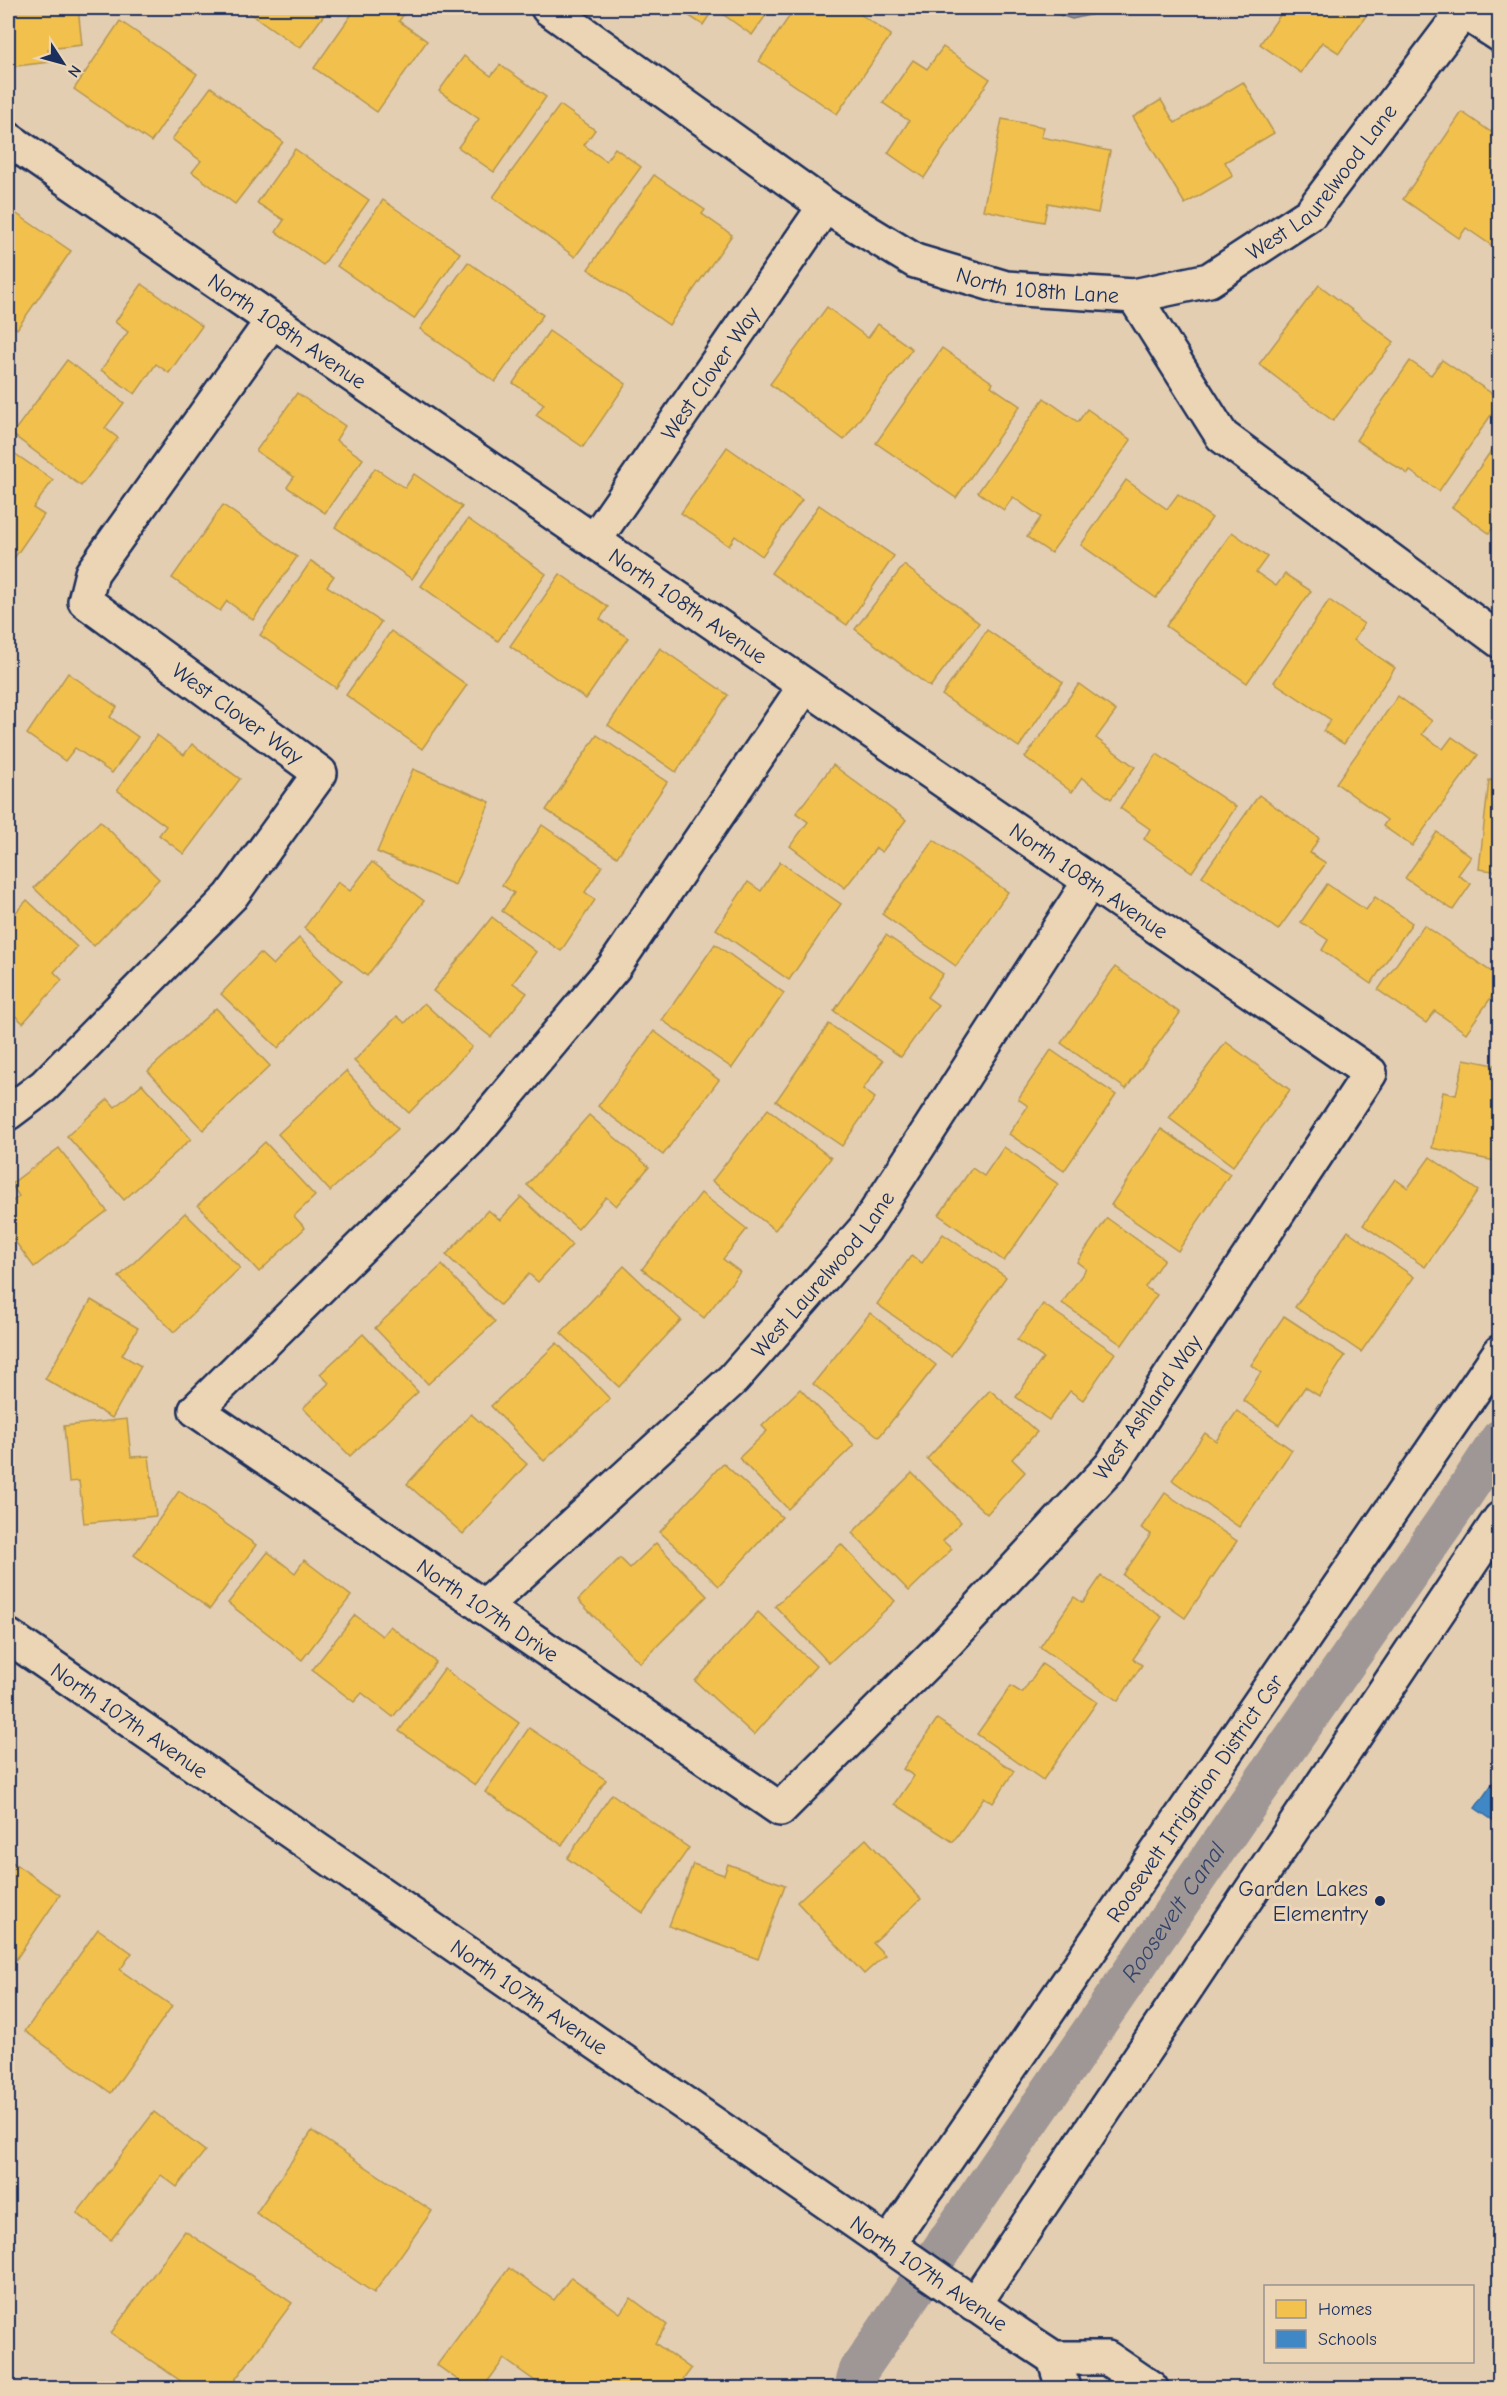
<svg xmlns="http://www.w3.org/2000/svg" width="1507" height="2396" font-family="'Comic Neue',sans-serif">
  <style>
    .water { fill: #9f9795; stroke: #6a6d7f; stroke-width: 1.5 }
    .homes { fill: #f2c14e; stroke: #b29553; stroke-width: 1.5 }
    .schools { fill: #3f88c5; stroke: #346da6; stroke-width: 1.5 }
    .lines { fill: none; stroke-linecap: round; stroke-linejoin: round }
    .canal { stroke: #9f9795; stroke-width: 40 }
    .minor-casing { stroke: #1b2f5e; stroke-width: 38 }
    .secondary-casing { stroke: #1b2f5e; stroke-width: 38 }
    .minor { stroke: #ecd5b4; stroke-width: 33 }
    .secondary { stroke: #ecd5b4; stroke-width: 33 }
    .poi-dot { fill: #1b2f5e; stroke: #ecd5b4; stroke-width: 2 }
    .labels { text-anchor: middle; stroke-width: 6; stroke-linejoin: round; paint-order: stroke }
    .street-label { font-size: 22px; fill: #1b2f5e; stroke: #ecd5b4 }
    .poi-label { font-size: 22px; fill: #1b2f5e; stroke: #ecd5b4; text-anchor: end }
    .water-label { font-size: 24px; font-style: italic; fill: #354469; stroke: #ecd5b4 }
  </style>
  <rect width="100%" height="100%" fill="#e4ceb1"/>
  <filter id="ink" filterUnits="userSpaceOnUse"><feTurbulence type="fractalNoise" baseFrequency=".0167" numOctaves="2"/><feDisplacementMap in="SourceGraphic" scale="12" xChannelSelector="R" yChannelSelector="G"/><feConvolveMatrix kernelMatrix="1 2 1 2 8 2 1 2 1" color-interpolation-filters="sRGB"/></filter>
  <g filter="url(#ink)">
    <polygon class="water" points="1039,8 1120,8 1072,19"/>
    <g class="homes">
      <polygon points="8,8 78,8 82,45 48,49 50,62 8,67"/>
      <polygon points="242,8 329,8 300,48"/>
      <polygon points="356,8 408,8 399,21 427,41 377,112 314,68"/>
      <polygon points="677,8 771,8 752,35 714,8 703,25"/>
      <polygon points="795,8 851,8 891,35 837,114 759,61"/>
      <polygon points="1285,8 1369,8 1371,9 1339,53 1322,42 1301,73 1260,44"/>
      <polygon points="120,21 197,74 151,142 74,89"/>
      <polygon points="943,47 990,79 924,178 888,153 909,121 883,103 913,60 927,69"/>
      <polygon points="464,56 491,76 500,65 546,97 494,172 458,147 479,119 439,91"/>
      <polygon points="1243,82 1274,133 1225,162 1233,176 1185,204 1133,117 1161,100 1175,123"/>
      <polygon points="211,87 283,142 235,204 192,172 201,161 172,139"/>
      <polygon points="560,105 595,130 584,145 606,161 615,148 641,167 575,257 493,197"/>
      <polygon points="1462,112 1491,132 1493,129 1500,134 1500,232 1491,245 1466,228 1459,238 1403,199"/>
      <polygon points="1002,119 1044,127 1041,137 1110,151 1098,213 1048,203 1044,222 983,210"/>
      <polygon points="295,149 369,200 323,265 276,232 284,220 257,203"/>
      <polygon points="654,175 705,210 702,214 732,235 669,325 588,269"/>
      <polygon points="383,200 460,253 414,319 337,266"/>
      <polygon points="8,208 71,251 17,329 8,322"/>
      <polygon points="468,262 543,315 495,382 420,329"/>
      <polygon points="142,284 202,326 169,373 156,364 135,394 101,370 128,332 115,322"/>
      <polygon points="1319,285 1394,342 1333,421 1259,364"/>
      <polygon points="827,307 868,338 878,324 912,349 844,440 770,384"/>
      <polygon points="549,331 626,384 583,447 536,415 544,404 513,383"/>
      <polygon points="942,348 993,383 991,386 1020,406 956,498 876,443"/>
      <polygon points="67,360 124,403 105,428 118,438 81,486 12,434"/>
      <polygon points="1442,360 1500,399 1500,402 1439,491 1410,471 1408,474 1356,440 1410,361 1431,375"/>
      <polygon points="297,393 345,426 336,440 363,459 325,513 287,487 294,477 256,451"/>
      <polygon points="1044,398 1078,422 1087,409 1131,440 1051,553 1027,537 1041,517 1013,497 1004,510 978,492"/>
      <polygon points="1500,438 1500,520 1489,533 1452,507"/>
      <polygon points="727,447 802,500 762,556 735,536 729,546 681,513"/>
      <polygon points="8,449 53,480 33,508 44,515 10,564 8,562"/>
      <polygon points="375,468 405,488 414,474 462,507 412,579 335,527"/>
      <polygon points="1126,480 1167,509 1178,494 1212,518 1156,598 1081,545"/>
      <polygon points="223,505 297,557 253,620 227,601 220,611 172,578"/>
      <polygon points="819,505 894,556 847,625 771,573"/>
      <polygon points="468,519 546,574 498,641 421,586"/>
      <polygon points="1232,532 1267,557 1256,572 1276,586 1285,574 1311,591 1247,683 1166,626"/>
      <polygon points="311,561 334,576 327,586 381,622 336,688 260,635"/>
      <polygon points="904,565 979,623 930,687 855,629"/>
      <polygon points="560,574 608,607 600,619 628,638 586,699 510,646"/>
      <polygon points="1329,600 1364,624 1354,640 1395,668 1344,744 1323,731 1331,720 1274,682"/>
      <polygon points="987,630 1063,682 1019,747 942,695"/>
      <polygon points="391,631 467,685 422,749 346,695"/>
      <polygon points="660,648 728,695 676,772 608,725"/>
      <polygon points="68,673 117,707 110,717 138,737 112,773 75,748 65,761 27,734"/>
      <polygon points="1079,684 1116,711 1096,738 1135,767 1111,799 1082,778 1072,792 1025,757"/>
      <polygon points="1398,696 1432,721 1422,734 1443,749 1452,737 1478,755 1412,846 1383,826 1387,820 1336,783"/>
      <polygon points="157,735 184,755 192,744 240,779 184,854 159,835 166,826 117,790"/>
      <polygon points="597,735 667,782 617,857 546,810"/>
      <polygon points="1157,754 1236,807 1192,872 1144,839 1150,829 1120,808"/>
      <polygon points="833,765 906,820 882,852 876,848 845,888 790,846 808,822 796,813"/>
      <polygon points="413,769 490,802 455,885 377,852"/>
      <polygon points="1489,780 1500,781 1500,872 1479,869"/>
      <polygon points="1259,795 1319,838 1310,853 1326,863 1278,930 1202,876"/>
      <polygon points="100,821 159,879 94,946 34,888"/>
      <polygon points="542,825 602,866 585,892 595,900 561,951 502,911 514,893 502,885"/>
      <polygon points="1437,832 1471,857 1458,875 1471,884 1453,910 1405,878"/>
      <polygon points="934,840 1008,892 956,966 882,914"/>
      <polygon points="372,862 424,901 367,976 304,928 338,882 350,891"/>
      <polygon points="780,862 841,904 789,980 716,929 748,882 761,891"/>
      <polygon points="1327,884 1366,910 1375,897 1412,923 1371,984 1322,950 1328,940 1301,922"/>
      <polygon points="27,900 77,947 54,972 62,980 23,1023 8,1009 8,921"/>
      <polygon points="492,917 536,952 513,983 527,993 491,1037 433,991"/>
      <polygon points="1424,925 1500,978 1500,985 1466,1033 1435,1011 1426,1023 1378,990"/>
      <polygon points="886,935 943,974 927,997 938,1005 901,1057 834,1011"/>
      <polygon points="299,938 342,980 278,1048 221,994 260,953 273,965"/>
      <polygon points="715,944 784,993 732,1068 662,1020"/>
      <polygon points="1115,967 1180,1013 1126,1089 1061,1043"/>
      <polygon points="424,1003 472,1047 409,1113 354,1061 397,1016 405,1023"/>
      <polygon points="216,1008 270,1066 203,1130 148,1071"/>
      <polygon points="829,1024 883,1061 863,1089 875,1098 842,1146 776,1101"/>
      <polygon points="654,1031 719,1080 663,1155 598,1106"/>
      <polygon points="1226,1042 1290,1090 1233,1166 1169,1118"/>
      <polygon points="1051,1050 1116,1095 1064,1171 1009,1134 1028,1106 1018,1099"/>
      <polygon points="1464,1059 1500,1066 1500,1101 1497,1112 1500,1113 1500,1162 1432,1148 1443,1092 1456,1095"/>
      <polygon points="346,1071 398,1129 330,1191 278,1134"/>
      <polygon points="142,1084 191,1139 124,1200 67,1136 108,1099 115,1107"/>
      <polygon points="768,1109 831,1158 775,1230 712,1181"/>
      <polygon points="589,1115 649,1167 616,1206 606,1197 578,1229 527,1185"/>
      <polygon points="1161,1129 1230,1174 1178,1251 1111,1205"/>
      <polygon points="265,1142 315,1196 294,1216 305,1228 259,1272 198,1205"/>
      <polygon points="1004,1147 1058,1184 1004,1261 939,1215 972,1168 984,1176"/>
      <polygon points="59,1148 107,1211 34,1267 8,1232 8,1205 19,1196 11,1184"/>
      <polygon points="1430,1157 1478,1191 1425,1267 1363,1225 1395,1179 1408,1188"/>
      <polygon points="701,1193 747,1229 723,1259 740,1272 704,1318 642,1269"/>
      <polygon points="521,1197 572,1245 538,1282 529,1274 500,1305 446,1255 488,1210 500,1220"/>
      <polygon points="185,1213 240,1268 174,1332 119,1277"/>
      <polygon points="1107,1218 1164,1259 1145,1287 1157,1295 1122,1345 1062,1303 1086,1269 1077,1262"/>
      <polygon points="1348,1231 1414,1277 1361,1352 1295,1307"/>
      <polygon points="943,1234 1006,1277 951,1356 877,1304 911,1256 922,1263"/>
      <polygon points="442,1265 495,1322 428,1384 375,1328"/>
      <polygon points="624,1266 681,1320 619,1387 561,1333"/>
      <polygon points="91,1300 138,1328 122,1355 141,1366 112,1418 45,1379"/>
      <polygon points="1043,1304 1115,1353 1083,1400 1070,1391 1049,1420 1016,1397 1043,1358 1017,1340"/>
      <polygon points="870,1313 936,1365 879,1437 813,1384"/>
      <polygon points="1284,1316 1345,1356 1319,1396 1305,1387 1279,1425 1243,1400 1261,1372 1251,1365"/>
      <polygon points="363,1334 418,1392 350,1456 303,1408 329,1383 320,1374"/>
      <polygon points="557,1343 610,1399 544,1461 491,1406"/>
      <polygon points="800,1389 854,1445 788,1509 739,1458 767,1431 762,1426"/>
      <polygon points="990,1390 1037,1432 1012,1459 1025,1472 987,1514 927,1459"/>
      <polygon points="1237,1411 1292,1450 1239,1527 1172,1480 1205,1433 1216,1441"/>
      <polygon points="471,1414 527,1464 463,1534 407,1484"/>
      <polygon points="127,1419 131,1457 149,1456 156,1516 84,1523 79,1481 69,1482 64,1426"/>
      <polygon points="723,1463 782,1517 719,1586 660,1532"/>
      <polygon points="912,1473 961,1522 943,1541 952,1549 909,1591 852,1533"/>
      <polygon points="179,1491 256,1545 210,1609 134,1555"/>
      <polygon points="1165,1493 1237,1541 1185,1618 1123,1575 1151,1534 1141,1528"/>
      <polygon points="656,1543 707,1596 640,1663 578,1600 620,1558 630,1568"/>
      <polygon points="841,1544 895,1601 829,1663 775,1606"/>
      <polygon points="268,1552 295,1573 304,1560 351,1596 302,1660 228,1603"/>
      <polygon points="1101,1576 1162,1617 1133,1659 1142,1665 1118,1701 1040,1647 1074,1597 1083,1603"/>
      <polygon points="758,1612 816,1666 754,1735 695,1681"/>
      <polygon points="355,1615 382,1636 390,1626 436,1662 393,1717 362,1693 354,1702 312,1670"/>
      <polygon points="1042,1664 1097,1702 1043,1780 977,1734 1011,1686 1022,1693"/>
      <polygon points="444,1669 519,1723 475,1785 399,1731"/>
      <polygon points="937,1719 1014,1771 993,1803 984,1797 953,1842 895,1804 914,1776 903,1769"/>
      <polygon points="529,1728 606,1780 562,1845 485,1792"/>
      <polygon points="612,1794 689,1848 643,1913 567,1858"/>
      <polygon points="866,1839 921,1899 873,1943 885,1955 864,1974 797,1902"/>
      <polygon points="8,1859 60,1895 8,1971"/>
      <polygon points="693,1864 724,1875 728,1864 785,1885 758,1959 669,1926"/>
      <polygon points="98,1929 132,1953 120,1970 172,2006 111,2093 25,2031"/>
      <polygon points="154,2112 205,2151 177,2187 161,2175 111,2240 77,2213"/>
      <polygon points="312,2131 432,2211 374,2293 256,2213"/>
      <polygon points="185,2231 292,2303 229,2388 191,2388 111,2333"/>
      <polygon points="509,2268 554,2300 571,2277 620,2313 631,2298 667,2325 655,2343 691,2369 677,2388 545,2388 504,2359 483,2388 469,2388 437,2365"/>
    </g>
    <polygon class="schools" points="1500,1773 1500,1825 1475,1808"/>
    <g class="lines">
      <path class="canal" id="s1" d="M854,2388l5,-18 383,-558 217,-311 41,-62"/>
      <defs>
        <g id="minor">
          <path id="s2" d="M548,8l277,198 90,55 91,27 128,8 88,140 278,205"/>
          <polyline points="1463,11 1500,35"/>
          <path id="s3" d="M8,139l1362,934 -259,393 -162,174 -169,169 -584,-399 274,-271 144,-172 191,-281"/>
          <path id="s4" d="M1134,296l75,-16 101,-66 156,-206"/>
          <path id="s5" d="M594,541l231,-335"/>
          <polyline points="8,1113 44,1086 231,896 320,773 85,601 92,573 272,321"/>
          <path id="s6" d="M484,1607l249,-228 132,-150 225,-348"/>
          <path id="s7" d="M888,2245l612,-893"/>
          <polyline points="974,2305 1500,1519"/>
        </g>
        <g id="secondary">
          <path id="s8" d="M8,1636l1014,701 32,21h53l44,30"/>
          <polyline points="1054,2358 1063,2388"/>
        </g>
      </defs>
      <use href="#minor" class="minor-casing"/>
      <use href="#secondary" class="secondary-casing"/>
      <use href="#minor" class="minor"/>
      <use href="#secondary" class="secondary"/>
    </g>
  </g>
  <circle class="poi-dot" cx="1380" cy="1901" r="6"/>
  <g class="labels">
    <g class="street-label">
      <text dy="8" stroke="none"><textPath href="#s4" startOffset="228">West Laurelwood Lane</textPath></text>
      <text dy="8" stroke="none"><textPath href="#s2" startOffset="572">North 108th Lane</textPath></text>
      <text dy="8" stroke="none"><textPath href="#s3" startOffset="339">North 108th Avenue</textPath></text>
      <text dy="8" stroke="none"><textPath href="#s5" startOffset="204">West Clover Way</textPath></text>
      <text dy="8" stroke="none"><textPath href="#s3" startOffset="825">North 108th Avenue</textPath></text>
      <text transform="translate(238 713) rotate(36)" y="8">West Clover Way</text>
      <text dy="8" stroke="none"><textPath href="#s3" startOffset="1311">North 108th Avenue</textPath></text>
      <text dy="8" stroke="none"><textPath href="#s6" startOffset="476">West Laurelwood Lane</textPath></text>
      <text transform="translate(1147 1407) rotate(-55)" y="8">West Ashland Way</text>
      <text transform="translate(488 1610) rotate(34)" y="8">North 107th Drive</text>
      <text dy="8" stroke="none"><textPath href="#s8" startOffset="148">North 107th Avenue</textPath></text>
      <text dy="8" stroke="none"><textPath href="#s7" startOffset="542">Roosevelt Irrigation District Csr</textPath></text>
      <text dy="8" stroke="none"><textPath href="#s8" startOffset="634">North 107th Avenue</textPath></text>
      <text dy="8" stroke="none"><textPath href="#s8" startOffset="1120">North 107th Avenue</textPath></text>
    </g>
    <g class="poi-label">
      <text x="1368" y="1896">Garden Lakes<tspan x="1368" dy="25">Elementry</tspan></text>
    </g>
    <g class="water-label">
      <text dy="8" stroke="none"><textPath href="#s1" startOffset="574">Roosevelt Canal</textPath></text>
    </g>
  </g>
  <rect width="1507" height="2396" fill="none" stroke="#ecd5b4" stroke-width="30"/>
  <rect x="15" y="15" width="1477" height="2366" fill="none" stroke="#1b2f5e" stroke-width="2" filter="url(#ink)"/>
  <rect x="1264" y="2285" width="210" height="78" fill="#ecd5b4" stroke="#989392" stroke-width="1.5"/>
  <rect x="1276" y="2300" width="30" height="18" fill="#f2c14e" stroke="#989392" stroke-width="1.5"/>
  <text x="1318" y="2315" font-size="18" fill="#1b2f5e">Homes</text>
  <rect x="1276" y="2330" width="30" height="18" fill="#3f88c5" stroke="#989392" stroke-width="1.5"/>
  <text x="1318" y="2345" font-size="18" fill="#1b2f5e">Schools</text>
  <g transform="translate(63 63) rotate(126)" stroke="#ecd5b4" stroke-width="4.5" paint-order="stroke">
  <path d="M0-4.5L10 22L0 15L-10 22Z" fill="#1b2f5e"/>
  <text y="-9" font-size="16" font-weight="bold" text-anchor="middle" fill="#1b2f5e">N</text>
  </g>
</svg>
